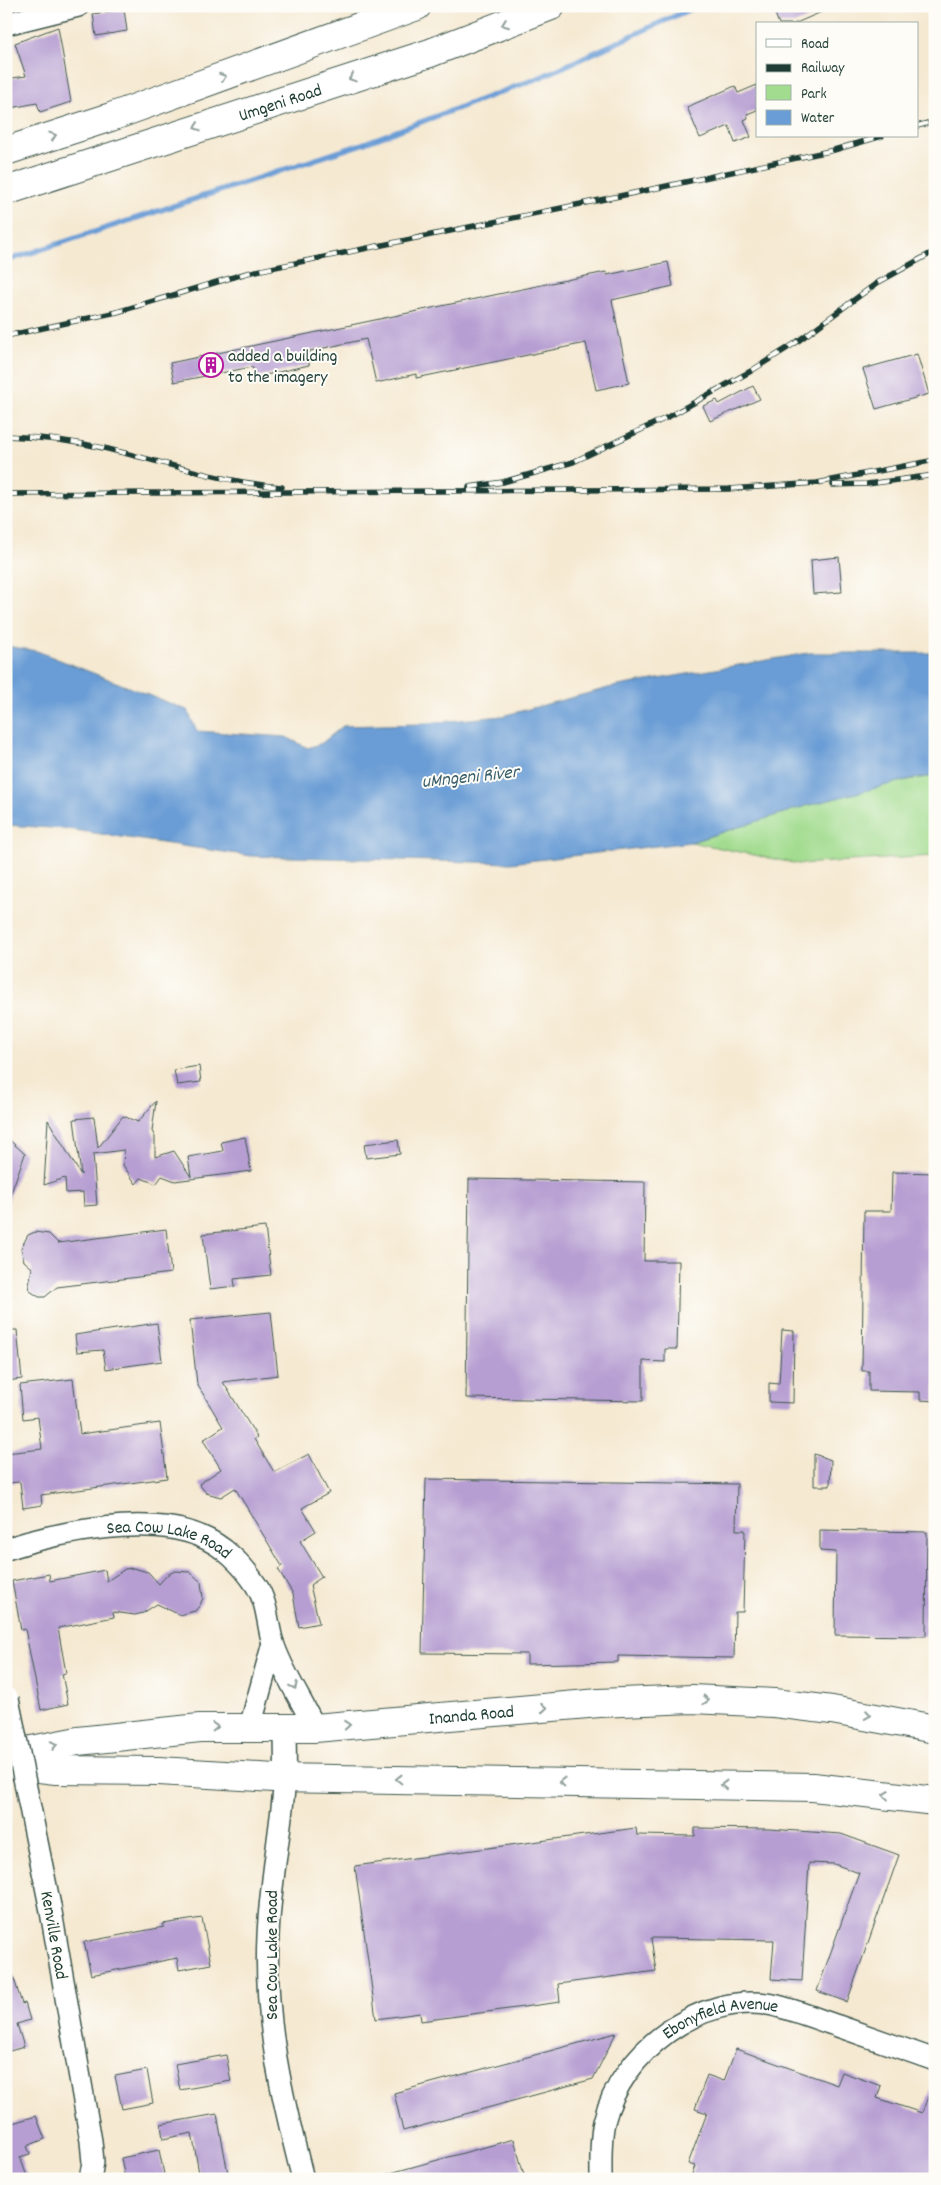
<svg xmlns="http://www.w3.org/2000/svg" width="941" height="2185" font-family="Dekko,sans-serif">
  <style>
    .green { fill: #a2dc8f; stroke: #608c62 }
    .water { fill: #6a9dd5; stroke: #446d84 }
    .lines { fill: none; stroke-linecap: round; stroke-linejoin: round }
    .stream { stroke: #6a9dd5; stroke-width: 5.5 }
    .building { fill: #b69ed2 }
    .street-casing { stroke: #3f574c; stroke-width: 24 }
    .secondary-casing { stroke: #3f574c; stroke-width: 30 }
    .highway-casing { stroke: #3f574c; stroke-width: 30 }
    .street { stroke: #fff; stroke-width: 21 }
    .secondary { stroke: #fff; stroke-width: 28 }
    .highway { stroke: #fff; stroke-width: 28 }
    .rail-casing { stroke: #1f3d34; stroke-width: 5.5 }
    .rail { stroke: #fdfcf7; stroke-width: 4; stroke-dasharray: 11; stroke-linecap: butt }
    .street-bridge-casing { stroke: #3f574c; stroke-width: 24; stroke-linecap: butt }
    .street-bridge { stroke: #fff; stroke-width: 21 }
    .oneway { stroke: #8f9e9a }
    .labels { text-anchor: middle; stroke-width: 4; stroke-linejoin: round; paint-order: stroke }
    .street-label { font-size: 18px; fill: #1f3d34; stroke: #fdfcf7 }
    .poi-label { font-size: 18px; fill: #1f3d34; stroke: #fdfcf7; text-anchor: start }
    .water-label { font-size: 19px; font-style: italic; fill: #395f6c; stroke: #fdfcf7 }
  </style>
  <rect width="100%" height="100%" fill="#fdfcf7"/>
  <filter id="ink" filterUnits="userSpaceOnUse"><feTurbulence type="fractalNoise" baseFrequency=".02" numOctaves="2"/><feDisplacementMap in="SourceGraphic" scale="10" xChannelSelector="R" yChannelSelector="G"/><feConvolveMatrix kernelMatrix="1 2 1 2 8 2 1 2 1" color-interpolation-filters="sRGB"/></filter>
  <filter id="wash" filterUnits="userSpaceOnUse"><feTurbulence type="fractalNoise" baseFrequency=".0096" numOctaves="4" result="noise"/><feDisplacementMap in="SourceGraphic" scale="20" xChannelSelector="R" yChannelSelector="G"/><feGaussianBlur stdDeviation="1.12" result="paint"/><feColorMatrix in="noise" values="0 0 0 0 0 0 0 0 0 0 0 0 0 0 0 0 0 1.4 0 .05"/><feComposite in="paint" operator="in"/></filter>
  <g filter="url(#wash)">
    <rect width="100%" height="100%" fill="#f5e9d2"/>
    <path class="green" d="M935,776v80l-137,8 -107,-22c79,-24 162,-56 244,-66z"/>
    <polygon class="water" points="6,646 37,651 187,710 197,731 286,737 308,748 322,743 343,726 419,724 502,716 612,687 808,653 935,653 935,776 911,779 806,806 691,842 511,863 251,856 67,829 6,825"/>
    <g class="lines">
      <polyline class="stream" points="6,261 362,144 541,77 697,6"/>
    </g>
    <g id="blocks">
      <g class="building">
        <polygon points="772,6 835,6 794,24 779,24"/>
        <polygon points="124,9 127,31 96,36 93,14"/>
        <polygon points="58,27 71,102 40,112 37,103 6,109 6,79 26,76 15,43"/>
        <polygon points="757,85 757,110 747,114 748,118 744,120 751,137 735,143 729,126 700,138 687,107 735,86 738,93"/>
        <polygon points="668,262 673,286 612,300 629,383 596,390 586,343 416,378 416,374 376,383 366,339 310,351 309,365 257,377 252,367 174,382 170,363 556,282 606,272 607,275"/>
        <polygon points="917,354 929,394 876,409 863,369"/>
        <polygon points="753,386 760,399 710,421 703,406 717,400 719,404"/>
        <polygon points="839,557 842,592 813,594 811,560"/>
        <polygon points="199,1066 201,1082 177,1085 174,1070"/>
        <polygon points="156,1101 152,1131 155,1137 155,1157 174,1151 191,1177 188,1157 223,1151 221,1142 245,1137 251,1171 175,1181 162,1176 156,1184 141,1178 136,1184 123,1165 124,1150 93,1154 97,1205 84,1206 83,1192 66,1193 65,1178 44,1185 48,1120 81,1175 74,1119 94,1117 98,1148 123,1116 138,1122"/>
        <polygon points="6,1137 25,1154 8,1201 6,1201"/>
        <polygon points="398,1140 400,1154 366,1158 364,1144"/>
        <polygon points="892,1172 935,1173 935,1401 920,1400 920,1392 869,1391 869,1371 862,1371 864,1211 891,1211"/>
        <polygon points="469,1179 645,1182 644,1261 679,1261 677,1349 665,1349 665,1362 643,1361 643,1401 466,1398"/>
        <polygon points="265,1227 271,1275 234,1279 235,1286 210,1289 203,1234"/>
        <polygon points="166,1229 171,1273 57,1287 45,1297 39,1297 30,1291 29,1285 32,1268 24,1261 21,1248 28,1235 35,1232 49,1234 58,1243"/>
        <polygon points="271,1312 278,1375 223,1382 257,1437 254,1439 274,1472 309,1454 329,1493 302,1508 316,1531 300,1541 322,1577 310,1585 319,1623 299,1627 293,1594 278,1569 282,1566 235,1488 221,1497 206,1493 199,1484 221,1469 203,1440 223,1427 197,1384 190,1320"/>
        <polygon points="157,1323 162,1361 106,1369 103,1350 77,1352 75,1335"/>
        <polygon points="6,1330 17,1330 22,1379 6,1381"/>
        <polygon points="782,1330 794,1331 793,1403 769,1402 769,1383 779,1384"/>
        <polygon points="73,1379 80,1434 160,1423 167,1478 41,1495 42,1505 23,1508 20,1482 6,1483 6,1453 42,1449 38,1417 23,1419 20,1385"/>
        <polygon points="814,1454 831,1460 830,1486 814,1486"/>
        <polygon points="426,1479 737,1484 736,1530 745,1530 743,1612 735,1612 734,1658 618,1656 618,1662 527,1664 527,1654 422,1653"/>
        <polygon points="820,1530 927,1532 926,1636 835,1635 836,1552 820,1551"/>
        <polygon points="133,1568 148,1572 159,1584 168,1574 175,1571 190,1572 201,1582 203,1598 200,1605 195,1611 180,1615 157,1604 143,1613 135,1615 113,1612 114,1617 58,1628 66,1673 62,1674 68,1704 41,1710 25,1629 21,1630 12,1581 49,1574 50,1581 105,1570 107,1581 125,1569"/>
        <polygon points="636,1828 637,1835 695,1836 695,1828 769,1829 841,1834 899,1855 847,2002 817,1991 859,1873 834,1864 809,1863 802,1981 771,1979 774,1940 651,1938 656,1971 558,1984 560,2002 421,2021 420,2013 376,2019 355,1866"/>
        <polygon points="202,1918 211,1964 179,1970 177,1958 91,1975 84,1942 164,1927 163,1924"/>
        <polygon points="6,1966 10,1966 22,2004 25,2003 30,2020 17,2024 24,2047 6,2052"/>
        <polygon points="616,2033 593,2079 403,2131 394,2093"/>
        <polygon points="736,2049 837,2085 842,2072 881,2086 877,2098 922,2113 933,2084 935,2085 935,2179 690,2179 695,2166 688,2164 707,2113 695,2109 707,2075 724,2081"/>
        <polygon points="226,2055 231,2081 180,2090 175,2064"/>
        <polygon points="147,2070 153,2103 122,2109 115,2076"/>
        <polygon points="217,2114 229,2179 200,2179 192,2133 163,2139 161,2124"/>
        <polygon points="36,2116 45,2139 27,2146 30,2154 20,2157 28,2179 6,2179 6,2125"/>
        <polygon points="514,2139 525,2179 388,2179 387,2174"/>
        <polygon points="159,2150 165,2179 125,2179 121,2158"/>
      </g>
    </g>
  </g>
  <g filter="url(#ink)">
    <use href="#blocks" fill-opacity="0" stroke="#3f574c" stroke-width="1"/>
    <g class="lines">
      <defs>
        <g id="street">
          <polyline points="6,24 78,6"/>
          <path id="s1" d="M6,1549c52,-17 142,-35 194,-13 23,9 43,29 56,49 12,18 11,39 17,58 8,26 30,60 42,85"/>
          <polyline points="250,1727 273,1643"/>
          <path d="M285,1729c0,16 1,33 0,49 -4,53 -15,105 -17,158 -4,86 14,161 35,243"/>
          <polyline points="50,1906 91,2141 93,2162 90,2179"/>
          <path id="s2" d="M601,2179c0,-19 -1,-39 3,-57 17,-70 96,-131 169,-117 22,5 44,14 65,21 32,11 65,23 97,34"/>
        </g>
        <g id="secondary">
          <path id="s3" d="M6,1755l72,-14 122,-13h115l284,-25 93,-4 82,4 58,7 103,19"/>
          <polyline points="6,1764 56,1770 159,1771 275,1778 813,1787 935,1801"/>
        </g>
        <g id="highway">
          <polyline points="6,151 111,117 417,6"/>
          <path id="s4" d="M6,191l424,-138 121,-47"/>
        </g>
      </defs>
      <use href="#street" class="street-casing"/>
      <use href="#secondary" class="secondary-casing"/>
      <use href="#highway" class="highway-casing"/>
      <use href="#street" class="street"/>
      <use href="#secondary" class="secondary"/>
      <use href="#highway" class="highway"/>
      <defs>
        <g id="rail">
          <polyline points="917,126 935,121"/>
          <polyline points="6,336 117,312 247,273 634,193 834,150 882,136"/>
          <path d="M6,436c35,1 68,5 102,13 60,14 112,33 174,38"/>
          <polyline points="833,485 867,484 935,475"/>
          <polyline points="469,487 503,482 573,462 668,417 751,371 794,344 877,283 935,251"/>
          <polyline points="6,494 729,489 817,483 935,460"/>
        </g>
      </defs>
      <use href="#rail" class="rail-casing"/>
      <use href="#rail" class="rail"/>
      <defs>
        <polyline id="street-bridge" points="8,1699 50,1906"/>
      </defs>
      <use href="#street-bridge" class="street-bridge-casing"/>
      <use href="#street-bridge" class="street-bridge"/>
    </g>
    <defs><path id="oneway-chevron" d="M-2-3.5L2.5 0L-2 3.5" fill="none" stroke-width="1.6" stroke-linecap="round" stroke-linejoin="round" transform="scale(1.25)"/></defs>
    <g class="oneway">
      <use href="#oneway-chevron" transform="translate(505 24) rotate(159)"/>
      <use href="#oneway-chevron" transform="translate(223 77) rotate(-20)"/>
      <use href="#oneway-chevron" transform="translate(352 78) rotate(162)"/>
      <use href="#oneway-chevron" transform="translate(197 127) rotate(162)"/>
      <use href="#oneway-chevron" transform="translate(53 136) rotate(-18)"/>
      <use href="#oneway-chevron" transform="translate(294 1686) rotate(64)"/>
      <use href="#oneway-chevron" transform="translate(706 1700) rotate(3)"/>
      <use href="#oneway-chevron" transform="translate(544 1708) rotate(-5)"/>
      <use href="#oneway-chevron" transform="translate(868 1715) rotate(9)"/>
      <use href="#oneway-chevron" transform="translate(347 1725) rotate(-5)"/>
      <use href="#oneway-chevron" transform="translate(215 1727) rotate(-2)"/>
      <use href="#oneway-chevron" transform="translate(54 1745) rotate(-11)"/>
      <use href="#oneway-chevron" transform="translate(399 1779) rotate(-179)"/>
      <use href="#oneway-chevron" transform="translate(562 1782) rotate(-179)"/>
      <use href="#oneway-chevron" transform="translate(724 1785) rotate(-179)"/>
      <use href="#oneway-chevron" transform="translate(886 1795) rotate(-173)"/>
    </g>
  </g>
  <defs>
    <symbol id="building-ring" viewBox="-11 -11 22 22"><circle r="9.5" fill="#fdfcf7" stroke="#b5179e" stroke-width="1.5"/><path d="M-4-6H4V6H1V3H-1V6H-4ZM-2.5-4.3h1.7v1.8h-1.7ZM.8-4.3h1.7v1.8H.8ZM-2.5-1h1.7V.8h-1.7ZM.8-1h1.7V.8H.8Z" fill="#b5179e"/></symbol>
  </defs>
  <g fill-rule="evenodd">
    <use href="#building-ring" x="197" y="351" width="28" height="28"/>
  </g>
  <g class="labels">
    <g class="street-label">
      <text dy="6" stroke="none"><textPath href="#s4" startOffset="288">Umgeni Road</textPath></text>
      <text dy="6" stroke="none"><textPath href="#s1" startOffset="168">Sea Cow Lake Road</textPath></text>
      <text dy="6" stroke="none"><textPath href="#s3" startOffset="468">Inanda Road</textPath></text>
      <text transform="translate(55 1935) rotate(80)" y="6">Kenville Road</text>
      <text transform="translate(271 1955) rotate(-90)" y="6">Sea Cow Lake Road</text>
      <text dy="6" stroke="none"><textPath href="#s2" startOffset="226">Ebonyfield Avenue</textPath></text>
    </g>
    <g class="poi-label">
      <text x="228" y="361">added a building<tspan x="228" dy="21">to the imagery</tspan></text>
    </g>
    <g class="water-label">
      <text transform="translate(470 775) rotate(-6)" y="7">uMngeni River</text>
    </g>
  </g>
  <rect width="941" height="2185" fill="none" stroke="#fdfcf7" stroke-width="25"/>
  <rect x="756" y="22" width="162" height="115" fill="#fdfcf7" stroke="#a4b0a9"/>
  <rect x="766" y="39" width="25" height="8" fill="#ffffff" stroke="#a4b0a9"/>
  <text x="801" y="48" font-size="15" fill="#1f3d34">Road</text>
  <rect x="766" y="64" width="25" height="8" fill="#1f3d34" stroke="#a4b0a9"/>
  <text x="801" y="72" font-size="15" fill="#1f3d34">Railway</text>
  <rect x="766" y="85" width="25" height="15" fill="#a2dc8f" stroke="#a4b0a9"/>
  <text x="801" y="98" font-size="15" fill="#1f3d34">Park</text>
  <rect x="766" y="110" width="25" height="15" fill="#6a9dd5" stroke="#a4b0a9"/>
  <text x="801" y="122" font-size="15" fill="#1f3d34">Water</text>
</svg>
